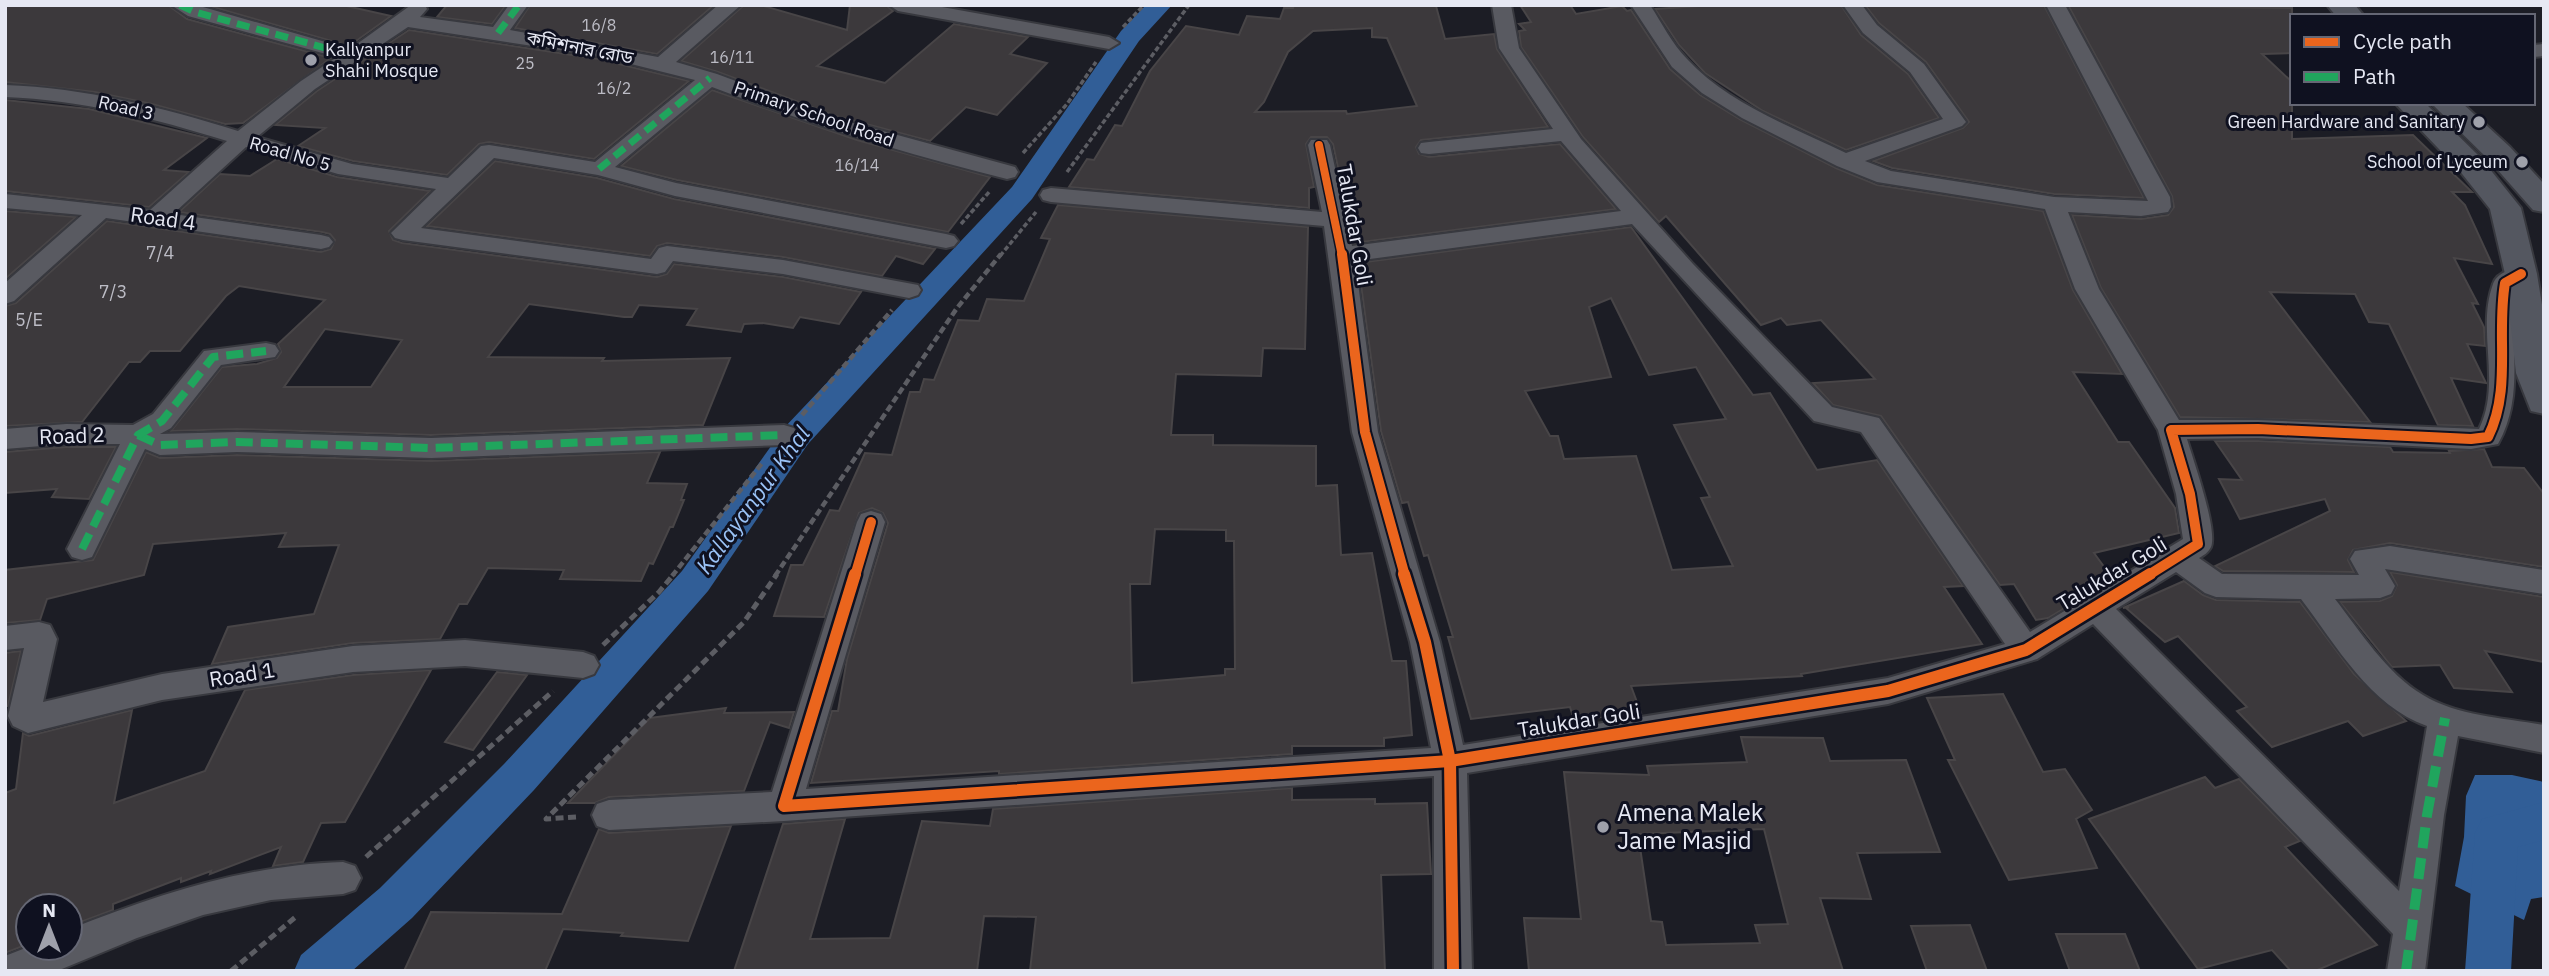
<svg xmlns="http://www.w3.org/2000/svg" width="2549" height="976" font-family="'IBM Plex Sans','Noto Sans Bengali',sans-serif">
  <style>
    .water { fill: #315e97 }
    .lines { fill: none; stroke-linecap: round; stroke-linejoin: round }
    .canal { fill: #315e97; fill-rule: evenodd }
    .building { fill: #3c393c; stroke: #484547; stroke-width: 2; fill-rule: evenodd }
    .street-casing { stroke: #38393f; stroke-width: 4 }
    .secondary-casing { stroke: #38393f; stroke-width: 4 }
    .path-far2 { stroke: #5c5d63; stroke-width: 3.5; stroke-dasharray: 5 2.5; stroke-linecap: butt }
    .path-far1 { stroke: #5c5d63; stroke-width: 4.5; stroke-dasharray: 7 3.5; stroke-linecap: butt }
    .path { stroke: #5c5d63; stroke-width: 5; stroke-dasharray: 8 4.5; stroke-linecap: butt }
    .street { fill: #595a61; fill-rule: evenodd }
    .secondary { fill: #545760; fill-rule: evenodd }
    .quiet-far2 { stroke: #20a55d; stroke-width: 7; stroke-dasharray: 13 7; stroke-linecap: butt }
    .quiet-far1 { stroke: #20a55d; stroke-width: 8; stroke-dasharray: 17 8; stroke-linecap: butt }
    .quiet { stroke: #20a55d; stroke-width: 10; stroke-dasharray: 21 10; stroke-linecap: butt }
    .cycleway-far2-casing { stroke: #0f1120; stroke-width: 11 }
    .cycleway-far1-casing { stroke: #0f1120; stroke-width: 14 }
    .cycleway-casing { stroke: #0f1120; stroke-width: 17 }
    .cycleway-far2 { stroke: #eb651d; stroke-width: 8 }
    .cycleway-far1 { stroke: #eb651d; stroke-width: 10 }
    .cycleway { stroke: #eb651d; stroke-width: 12 }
    .poi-dot { fill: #9fa1ab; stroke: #0f1120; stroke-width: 2.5 }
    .labels { text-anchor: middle; stroke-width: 6; stroke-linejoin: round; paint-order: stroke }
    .far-number-label { font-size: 16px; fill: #bcbcc5 }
    .far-street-label { font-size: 18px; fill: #e6e8f3; stroke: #0f1120 }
    .far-poi-label { font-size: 18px; fill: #e6e8f3; stroke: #0f1120; text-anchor: end }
    .number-label { font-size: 18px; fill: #bcbcc5 }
    .street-label { font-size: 21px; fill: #e6e8f3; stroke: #0f1120 }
    .water-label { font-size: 23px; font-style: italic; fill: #9ac2f6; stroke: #0f1120 }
    .near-poi-label { font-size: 24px; fill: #e6e8f3; stroke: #0f1120; text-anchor: start }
  </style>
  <rect width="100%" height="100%" fill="#1c1d25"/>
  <polygon class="water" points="2475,775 2512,775 2544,782 2544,897 2531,899 2524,920 2455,886 2464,837 2466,796"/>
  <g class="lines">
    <g class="canal">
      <polygon points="1146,5 1172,5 1139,41 1032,199 808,444 708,591 534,790 412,918 352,971 294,971 301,955 380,888 504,764 682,571 784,428 1012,187 1121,31"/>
      <polygon points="2544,802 2544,840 2518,847 2511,971 2465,971 2475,833 2482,819"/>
    </g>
  </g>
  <g class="building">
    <polygon points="5,5 168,5 187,19 331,58 243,123 225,124 152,104 95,92 5,82"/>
    <polygon points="206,5 342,5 391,16 349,46"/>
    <polygon points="447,5 506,5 492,24 437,17"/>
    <polygon points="530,5 714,5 657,54 515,28"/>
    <polygon points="744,5 760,5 847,30 850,5 886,5 893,11 817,66 885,83 954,24 1028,37 1010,54 1047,63 997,115 966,107 930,141 836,116 718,72 681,61"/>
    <path d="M1294,5l142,1 9,33 49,-5 3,15 51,78 -127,13 -5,7 3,7 10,3 131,-13 56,65 -262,34 -21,-99 -6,-7h-16l-5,7 8,43 -5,1v20l-240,-21 18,-28 7,1 21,-35 7,1 28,-55 36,-45 53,9 8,-19 33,3 4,-11h9zM1372,28v9l15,1 30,68 -70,8 -1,-3 -91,1 9,-10 24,-50 25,-21z"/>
    <polygon points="1520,5 1570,5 1576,14 1622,6 1627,11 1631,10 1670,69 1700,95 1741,120 1836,168 1877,185 2043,211 2073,290 2122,374 2073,372 2118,442 2129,442 2175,508 2179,533 2094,553 2113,579 2048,618 2036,620 2014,584 2000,585 1881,416 1833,405 1813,383 1875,379 1821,320 1787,325 1781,318 1761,325 1666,216 1659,222 1583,137 1521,47 1519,31 1525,30 1519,24 1531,22"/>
    <polygon points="1714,5 1841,5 1861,35 1908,74 1939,118 1846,150 1763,111 1705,73 1679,45 1655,9"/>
    <polygon points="1865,5 2044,5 2144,198 2054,194 1892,168 1873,161 1963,128 1969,122 1926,62 1879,23"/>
    <polygon points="2068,5 2292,8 2292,53 2262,54 2292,82 2292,139 2413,135 2472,192 2452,192 2465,205 2492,264 2454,258 2478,304 2472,303 2484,327 2485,346 2467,344 2486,383 2451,378 2473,426 2438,425 2389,324 2369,322 2355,294 2270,292 2370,422 2180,417 2101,288 2072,215 2141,219 2168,215 2174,207 2172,196"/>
    <polygon points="409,30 598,59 689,81 594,159 489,142 479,144 447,175 353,161 298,146 325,128 275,125 317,91"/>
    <polygon points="712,90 857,140 990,177 948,232 677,180 621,166"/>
    <polygon points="5,100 89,109 207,138 164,170 189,172 149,207 5,191"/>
    <path d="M277,159l60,18 93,14 -41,40 4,9 9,3 255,34 10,-3 7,-10 109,13 78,15 -22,32 -39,-7 -7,11 -30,-5 -19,1 -3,8 -54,-7 10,-16 -58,-4 -7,12h-8l-95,-13 -41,53 116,1 -2,3 128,-3 -27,67 -272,10 -194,-6 -66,2 51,-64 35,-3 20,-6 4,-6 -3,-8 47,-44 -86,-14 -13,10 -46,55h-30l-10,11h-11l-47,60 -77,4v-120l11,-3 91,-82 214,31 10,-3 4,-9 -5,-6 -8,-2 -143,-20 41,-38 30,2zM325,329l77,11 -31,47h-87z"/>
    <polygon points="495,161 597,178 674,199 935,249 923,264 896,256 882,276 783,257 667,243 657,246 650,256 427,226"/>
    <path d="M1058,205l250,22 -3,122 -42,-1 -2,28 -85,-2 -5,61h42v10l103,1v40l21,-1 4,70 31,-2 20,108h14l6,74 -28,3v8h-92v8l-293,20v-3l-188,12 21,-72h6l9,-52 41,-136 -5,-10 -11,-5 -13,5 -35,104 -50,-1 17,-51h12l27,-55 9,1 26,-58 27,2 18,-63h10l4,-13 10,1 24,-60 21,1 8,-22 37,2 26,-62 -9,-1zM1155,529l71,1v11h8l1,128h-10v6l-93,8 -2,-99h20z"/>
    <polygon points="5,211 76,217 5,279"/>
    <path d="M1631,227l122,168 17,-2 47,77 60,-10 86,126 -19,1 38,57 -181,30 1,2 -171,10 10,27 -67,7 -4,-13 -99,12 -23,-82h5l-25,-82 -4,1 -16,-54 -6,1 -21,-72 -23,-168zM1611,298l38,77 47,-8 30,52 -52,6 36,72 -9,1 32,68 -61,4 -36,-114 -72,3 -6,-23h-8l-25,-45 86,-14 -22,-70z"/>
    <polygon points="2215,441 2258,441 2390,447 2393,452 2450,453 2449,451 2484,449 2492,467 2524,468 2544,494 2544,567 2390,543 2353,550 2348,560 2354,572 2223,571 2215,566 2330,511 2325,499 2240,519 2219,479 2242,480"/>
    <polygon points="66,447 116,447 89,499 52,497 57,489 5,493 5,452"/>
    <polygon points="146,452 160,458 237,455 431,461 660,452 647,483 687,484 681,500 684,500 673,527 670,527 653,564 649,563 641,581 560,579 564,570 488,568 467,604 459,604 440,639 353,643 212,664 228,627 314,614 339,545 279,547 286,533 153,544 144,575 47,599 40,620 5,623 5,570 93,560"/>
    <polygon points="2390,572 2544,597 2544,662 2485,651 2512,692 2454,688 2440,665 2392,667 2340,602 2380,601 2392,596 2397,585"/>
    <polygon points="2184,581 2203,595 2216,600 2300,602 2354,674 2406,721 2363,736 2348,721 2272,747 2237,711 2247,707 2178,636 2165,642 2126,608 2129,607 2123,608"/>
    <polygon points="21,651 8,706 5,706 5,653"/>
    <polygon points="431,670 345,822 321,823 303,862 273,866 281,847 210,874 211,871 181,882 181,878 113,904 113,910 70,926 70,906 28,906 28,944 5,953 5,793 16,789 23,733 29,736 132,710 114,803 205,771 245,690 353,675"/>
    <polygon points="497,672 527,675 473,750 445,742"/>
    <polygon points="2003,694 2043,772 2065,769 2092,810 2076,819 2097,868 2009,880 1948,760 1955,760 1927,698"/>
    <polygon points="726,708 724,713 794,712 789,728 770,722 744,791 609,797 595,803 568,803 650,718"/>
    <path d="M1741,737l82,1 7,23 76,-1 34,92 -83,1 14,46 -51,-1 23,73h-314l-5,-53 57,1 -17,-147 85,3 -2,-9 100,-4zM1764,829l24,95 -33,1 5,18 -94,2 -4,-23 -11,-1 -13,-87z"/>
    <polygon points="2205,777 2215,788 2239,779 2300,841 2285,847 2377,945 2315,971 2291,971 2272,950 2198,969 2089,819"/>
    <polygon points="1292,788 1292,800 1375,799 1375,804 1427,803 1431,874 1381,875 1385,971 1030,971 1036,917 984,916 977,971 734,971 783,824 845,819 810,939 890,938 922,821 990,826 993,809"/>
    <polygon points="731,826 688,941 621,936 623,933 563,929 545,971 404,971 431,912 562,914 599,829 609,833"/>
    <polygon points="1970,925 1987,971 1927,971 1911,926"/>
    <polygon points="2056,934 2125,934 2140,971 2070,971"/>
  </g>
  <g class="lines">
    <defs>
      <g id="street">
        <path d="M171,5h25l154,44 61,-44h14l2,4 -7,8 73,10 16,-22h19l-18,25 148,27 60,-52h23l-65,57 41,12 118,44 180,49 3,5 -3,5 -8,2c-101,-25 -198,-55 -295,-92l-97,80 61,16 270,51 8,2 4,5 -4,5 -8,2 -271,-52 -77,-21 -104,-17 -73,70 230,31 8,-11 8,-2 116,14 135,25 3,5 -3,5 -9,3 -126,-24 -110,-13 -8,11 -8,2 -254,-34 -8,-2 -4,-5 45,-44 -98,-15 -92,-27 -73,67 148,21 8,2 4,5 -4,5 -8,2 -215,-31 -92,83 -9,3v-21l77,-68 -77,-7v-14l145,16 77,-69c-74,-23 -145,-41 -222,-44v-12c81,3 156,22 233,46l63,-50 36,-24 -149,-41zM408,27l191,29 96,24 -100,82 -106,-17 -8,1 -33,32 -96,-14 -95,-27 58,-48z"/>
        <polygon points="889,5 931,5 1109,37 1119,43 1109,49 898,11"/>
        <path d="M1492,5h19l8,43 62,91 112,125 139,143 47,11 151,214 153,-93 -7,-45 -18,-64 -83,-141 -30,-80 -168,-27 -40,-16 -95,-48 -40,-25 -30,-26 -41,-62h19c12,18 22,39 37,54 41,45 106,68 159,94l97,-34 -33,-47 -47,-39 -20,-28h19l15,20 47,39 42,58 -4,4 -97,35 26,10 163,26 94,4 -102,-196h19l105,192 1,10 -3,5 -27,4 -73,-4 31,77 80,131h79l221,9c23,-46 -3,-99 14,-145 4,-13 25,-18 36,-15l4,5 -17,13c-8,53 10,108 -18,157l-27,5 -213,-11 -71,1c6,20 31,91 24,108 -3,6 -7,8 -12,11l23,16 137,1 -9,-16 5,-8 35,-5 154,24v24l-159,-25 10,17 -4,8 -11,4 -45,1c25,32 52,75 88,96 34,21 82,23 121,30v28l-86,-17 -14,79 -19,156h-38l6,-37 -300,-310 -56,35 -149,45 -421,69 5,198h-38v-195l-650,45 -175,9 -12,-4 -5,-11 5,-11 12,-4 163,-8 85,-270 4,-8 10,-3 10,3 4,8 -79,267 625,-41 -21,-106 -58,-210 -28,-206 -273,-24 -8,-2 -3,-5 3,-5 8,-2 271,24 -14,-67 3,-5h16l3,5 22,101 269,-35 -60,-70 -132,13 -8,-1 -3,-5 3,-5 8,-1 124,-13 -54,-81zM1632,224l182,197 47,11 144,212 -117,34 -425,67 -23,-103 -62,-210 -23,-171zM2176,572l29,21 11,4 85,2c35,46 69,107 126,127l-28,165 -283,-282z"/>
        <polygon points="2544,44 2544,56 2533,57 2533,45"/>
        <polygon points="266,343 275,345 279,351 275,357 221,365 171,428 160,434 237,432 431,438 784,425 794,428 798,435 794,442 784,445 431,458 237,452 160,455 145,449 92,557 82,560 72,557 67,549 120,444 66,444 5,449 5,429 66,424 133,425 153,414 204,351"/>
        <polygon points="39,622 50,625 57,639 43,702 162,674 353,646 465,640 583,652 594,656 599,665 594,674 583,678 465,666 353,672 162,700 28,733 13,726 8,716 24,648 5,650 5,626"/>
        <path d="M343,862l12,4 6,12 -6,12 -12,4 -72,6 -68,15 -66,23 -80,33h-52v-15l23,-9 42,1v-19c89,-35 176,-64 273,-67z"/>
      </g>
      <g id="secondary">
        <polygon points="2327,5 2355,5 2364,16 2336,16"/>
        <polygon points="2395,103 2425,103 2481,158 2521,208 2537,274 2544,317 2544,414 2531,411 2516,373 2505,274 2490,209 2459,170"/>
        <polygon points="2431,103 2462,103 2510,147 2544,184 2544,212 2533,210 2488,159"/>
      </g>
    </defs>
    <use href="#street" class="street-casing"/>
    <use href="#secondary" class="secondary-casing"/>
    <g class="path-far2">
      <polyline points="1123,27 1144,5"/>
      <polyline points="1023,153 1067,104 1096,62"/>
      <polyline points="1067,172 1189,5"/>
      <polyline points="961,224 990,191"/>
      <polyline points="1000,256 1036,212"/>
    </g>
    <g class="path-far1">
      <polyline points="802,415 892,310"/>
      <polyline points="672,576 763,462"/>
      <polyline points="775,576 957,308 1001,254"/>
    </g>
    <g class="path">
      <polyline points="603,645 659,592 674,574"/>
      <polyline points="576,817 546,819 744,622 777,574"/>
      <polyline points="366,857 553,691"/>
      <polyline points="231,971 298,915"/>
    </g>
    <use href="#street" class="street"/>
    <use href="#secondary" class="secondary"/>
    <g class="quiet-far2">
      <polyline points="180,5 195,12 351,55"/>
      <polyline points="498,33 519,5"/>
      <polyline points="599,169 710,78"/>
    </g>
    <g class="quiet-far1">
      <polyline points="138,435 160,445 237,442 431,448 784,435"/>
      <polyline points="82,549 138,435 162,421 213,357 266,351"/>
    </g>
    <polyline class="quiet" points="2406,971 2427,815 2445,718"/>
    <defs>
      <polyline id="cycleway-far2" points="1319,145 1342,256"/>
      <g id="cycleway-far1">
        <polyline points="1342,254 1365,432 1405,576"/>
        <polyline points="855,576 871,522"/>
        <path d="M2147,576l51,-32 -8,-50 -19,-64 87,-1 213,10 17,-2c24,-48 8,-102 17,-154l16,-9"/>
      </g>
      <g id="cycleway">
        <polyline points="855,574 784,806 1450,761 1425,642 1404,574"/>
        <polyline points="1453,971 1450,761 1888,691 2026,650 2150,574"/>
      </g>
    </defs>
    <use href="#cycleway-far2" class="cycleway-far2-casing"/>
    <use href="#cycleway-far1" class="cycleway-far1-casing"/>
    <use href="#cycleway" class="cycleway-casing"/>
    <use href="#cycleway-far2" class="cycleway-far2"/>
    <use href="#cycleway-far1" class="cycleway-far1"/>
    <use href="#cycleway" class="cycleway"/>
  </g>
  <g class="poi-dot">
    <circle cx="311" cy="60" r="7"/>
    <circle cx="2479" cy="122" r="7"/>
    <circle cx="2522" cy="162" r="7"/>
    <circle cx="1603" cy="827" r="7"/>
  </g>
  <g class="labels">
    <g class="far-number-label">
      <text x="599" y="31">16/8</text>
      <text x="732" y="63">16/11</text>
      <text x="525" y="69">25</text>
      <text x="614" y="94">16/2</text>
      <text x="857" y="171">16/14</text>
    </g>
    <g class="far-street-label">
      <text transform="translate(580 48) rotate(11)" y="6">কমিশনার রোড</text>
      <text transform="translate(126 108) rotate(13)" y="6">Road 3</text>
      <text transform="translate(814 114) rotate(19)" y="6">Primary School Road</text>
      <text transform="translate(290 154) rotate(16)" y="6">Road No 5</text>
    </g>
    <g class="far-poi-label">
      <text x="325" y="56" text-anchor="start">Kallyanpur<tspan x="325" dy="21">Shahi Mosque</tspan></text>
      <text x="2465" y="128">Green Hardware and Sanitary</text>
      <text x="2508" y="168">School of Lyceum</text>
    </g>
    <g class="number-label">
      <text x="160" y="259">7/4</text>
      <text x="113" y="298">7/3</text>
      <text x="29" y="326">5/E</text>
    </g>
    <g class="street-label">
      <text transform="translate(163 219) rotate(8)" y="7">Road 4</text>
      <text transform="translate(1354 225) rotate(80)" y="7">Talukdar Goli</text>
      <text transform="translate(72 436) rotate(-2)" y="7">Road 2</text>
      <text transform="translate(2112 574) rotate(-31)" y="7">Talukdar Goli</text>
      <text transform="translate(242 675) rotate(-9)" y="7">Road 1</text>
      <text transform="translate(1579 721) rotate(-9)" y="7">Talukdar Goli</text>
    </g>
    <g class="water-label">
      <text transform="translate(753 500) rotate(-54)" y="8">Kallayanpur Khal</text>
    </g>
    <g class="near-poi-label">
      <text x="1617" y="821">Amena Malek<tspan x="1617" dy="28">Jame Masjid</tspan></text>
    </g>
  </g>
  <rect width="2549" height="976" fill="none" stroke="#e6e8f3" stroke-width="14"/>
  <rect x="2290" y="14" width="245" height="91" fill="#0f1120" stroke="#656774" stroke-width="2"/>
  <rect x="2304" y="37" width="35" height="10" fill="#eb651d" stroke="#656774" stroke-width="2"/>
  <text x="2353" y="49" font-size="21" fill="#e6e8f3">Cycle path</text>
  <rect x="2304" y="72" width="35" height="10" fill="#20a55d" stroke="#656774" stroke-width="2"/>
  <text x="2353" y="84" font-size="21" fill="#e6e8f3">Path</text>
  <g transform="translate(49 927)"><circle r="33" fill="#0f1120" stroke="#656774" stroke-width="2"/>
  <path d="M0-5L12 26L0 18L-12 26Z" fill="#9fa1ab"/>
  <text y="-10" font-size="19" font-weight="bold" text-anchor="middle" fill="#e6e8f3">N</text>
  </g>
</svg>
